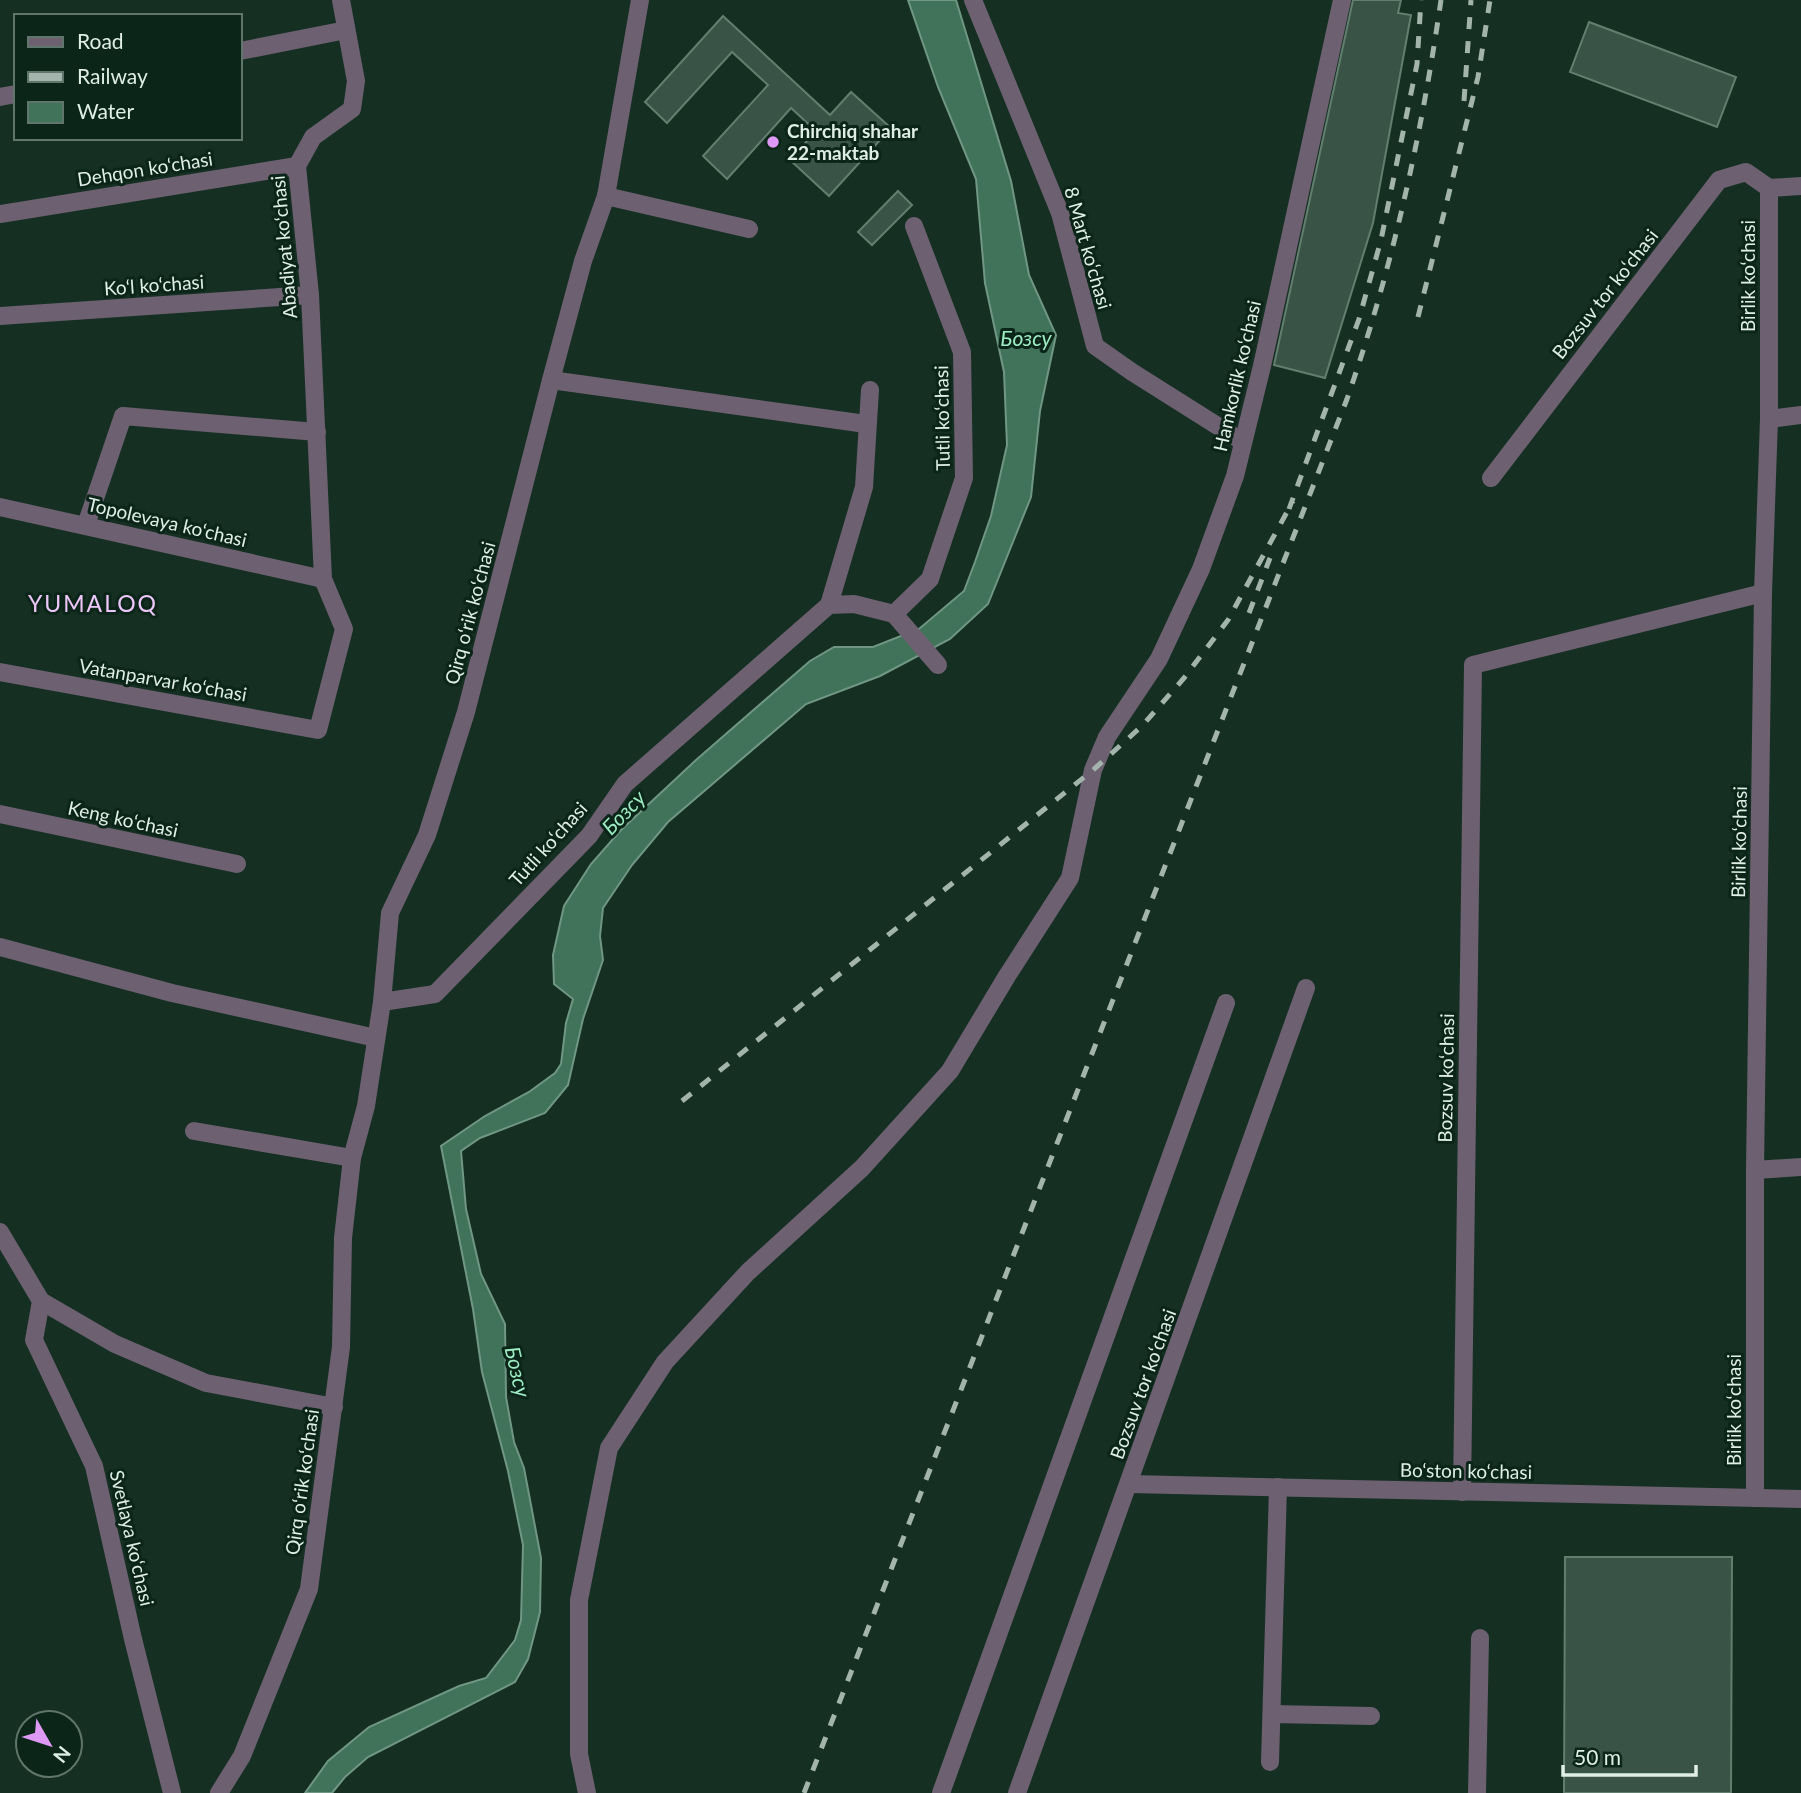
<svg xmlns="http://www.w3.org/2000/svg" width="1801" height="1793" font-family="Lato,sans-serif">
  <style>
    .water { fill: #41725a; stroke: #709784; stroke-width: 2 }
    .building { fill: #395446; stroke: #627e6f; stroke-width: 2 }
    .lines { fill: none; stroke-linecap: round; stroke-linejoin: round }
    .minor { stroke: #6d6071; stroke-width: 18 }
    .rail { stroke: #a2b4ab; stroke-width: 5; stroke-dasharray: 12 12; stroke-linecap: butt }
    .poi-dot { fill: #dd99f3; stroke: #0b2519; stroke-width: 2.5 }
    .labels { text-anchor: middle; stroke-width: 6; stroke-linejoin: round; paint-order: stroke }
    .poi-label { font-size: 19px; font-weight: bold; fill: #dfeee6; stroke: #0b2519; text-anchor: start }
    .street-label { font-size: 19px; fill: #dfeee6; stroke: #0b2519 }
    .water-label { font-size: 21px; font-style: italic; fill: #9decc3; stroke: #0b2519 }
    .quarter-label { font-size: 23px; letter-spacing: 2px; fill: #edc7fa; stroke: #0b2519 }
  </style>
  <rect width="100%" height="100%" fill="#152f22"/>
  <polygon class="water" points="908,0 956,0 1011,181 1029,275 1056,335 1040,411 1031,497 988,604 950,639 880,676 806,704 668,822 632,865 603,908 600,936 603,960 583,1019 568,1085 545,1113 480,1138 461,1151 466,1209 481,1274 505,1324 506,1397 514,1442 524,1468 541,1558 540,1612 528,1659 515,1682 368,1757 345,1777 332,1793 305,1793 328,1761 369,1727 459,1686 486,1678 515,1640 521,1620 523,1545 508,1471 482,1372 473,1309 441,1146 485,1116 529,1092 555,1073 561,1064 566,1023 573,999 554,984 553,955 564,906 591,864 621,830 696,760 810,661 834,647 873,647 919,629 964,591 975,562 991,516 1007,445 1004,372 985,283 976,179 938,87"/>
  <g class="building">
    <polygon points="1353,0 1401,0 1398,13 1411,15 1373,223 1325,378 1274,365"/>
    <polygon points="723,16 830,115 851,92 891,128 829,196 790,160 816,131 791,108 727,179 703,156 768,85 732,52 667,123 645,102"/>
    <polygon points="1589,22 1736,77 1717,127 1570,72"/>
    <polygon points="898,191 912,205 872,245 858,232"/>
    <polygon points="1565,1557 1732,1557 1731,1793 1564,1793"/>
  </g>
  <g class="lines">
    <g class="minor">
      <polyline points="973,0 1060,213 1095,346 1132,372 1243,442"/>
      <polyline points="240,51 346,30"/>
      <polyline points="0,97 16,94"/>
      <polyline points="1769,188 1801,186"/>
      <polyline points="606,196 749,229"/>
      <polyline points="0,214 297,166"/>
      <polyline points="0,316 310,295"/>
      <polyline points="551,380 866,424"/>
      <polyline points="1769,419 1801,415"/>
      <polyline points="1491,478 1719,180 1746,172 1769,188"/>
      <polyline points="0,507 323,579"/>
      <polyline points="86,525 123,416 317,432"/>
      <polyline points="829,605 864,487 870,390"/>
      <polyline points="894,614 938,665"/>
      <polyline points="0,672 318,730 344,629 323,579 310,295 297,166 313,137 352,109 356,81 341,0"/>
      <polyline points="0,814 237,864"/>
      <polyline points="0,947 172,993 376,1038"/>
      <polyline points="382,1002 435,994 589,836 625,784 829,605 854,604 894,614 930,579 964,478 962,352 914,226"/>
      <polyline points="194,1131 352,1158"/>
      <polyline points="1755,1170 1801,1167"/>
      <polyline points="0,1232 41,1301 34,1340 94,1466 133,1639 172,1793"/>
      <polyline points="41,1301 115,1344 206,1383 334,1407"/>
      <polyline points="1130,1484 1801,1499"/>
      <polyline points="1462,1492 1473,665 1763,593"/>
      <polyline points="1755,1498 1755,1170 1763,593 1769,419 1769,188"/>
      <polyline points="1272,1714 1371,1716"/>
      <polyline points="1270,1762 1278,1487"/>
      <polyline points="219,1793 242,1756 309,1589 341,1347 343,1238 352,1158 366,1106 382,1002 390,913 427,835 466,712 551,380 583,261 606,196 640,0"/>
      <polyline points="587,1793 579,1754 579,1600 609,1448 665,1362 748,1272 862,1168 950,1071 1007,976 1070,878 1093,770 1107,737 1159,659 1201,569 1235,476 1262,366 1342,0"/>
      <polyline points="941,1793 1226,1003"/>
      <polyline points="1017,1793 1306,988"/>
      <polyline points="1477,1793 1480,1638"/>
    </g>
    <g class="rail">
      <polyline points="1464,101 1471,0"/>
      <polyline points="1418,317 1478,77 1490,0"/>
      <polyline points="1289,509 1359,319 1381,240 1417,64 1421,0"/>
      <polyline points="1249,613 1270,558"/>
      <polyline points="682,1101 1093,770 1142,726 1184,678 1228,620 1293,501"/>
      <path d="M804,1793l543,-1394c46,-133 74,-261 94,-399"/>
    </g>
  </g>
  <circle class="poi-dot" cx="773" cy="142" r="7"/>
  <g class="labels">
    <g class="poi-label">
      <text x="787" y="138">Chirchiq shahar<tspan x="787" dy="22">22-maktab</tspan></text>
    </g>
    <g class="street-label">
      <text transform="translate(145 169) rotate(-9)" y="7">Dehqon ko‘chasi</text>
      <text transform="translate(284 247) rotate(-95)" y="7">Abadiyat ko‘chasi</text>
      <text transform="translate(1088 248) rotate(74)" y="7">8 Mart ko‘chasi</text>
      <text transform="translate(1748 276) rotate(-90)" y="7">Birlik ko‘chasi</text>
      <text transform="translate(154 285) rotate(-4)" y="7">Ko‘l ko‘chasi</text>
      <text transform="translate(1605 294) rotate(-52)" y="7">Bozsuv tor ko‘chasi</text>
      <text transform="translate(1237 376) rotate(-77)" y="7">Hamkorlik ko‘chasi</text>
      <text transform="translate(942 418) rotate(-91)" y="7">Tutli ko‘chasi</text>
      <text transform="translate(167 522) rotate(13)" y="7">Topolevaya ko‘chasi</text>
      <text transform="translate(470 613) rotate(-75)" y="7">Qirq o‘rik ko‘chasi</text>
      <text transform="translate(163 680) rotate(10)" y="7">Vatanparvar ko‘chasi</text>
      <text transform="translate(123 819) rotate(12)" y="7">Keng ko‘chasi</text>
      <text transform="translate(1739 842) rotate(-89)" y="7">Birlik ko‘chasi</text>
      <text transform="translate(548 844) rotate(-48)" y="7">Tutli ko‘chasi</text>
      <text transform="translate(1446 1078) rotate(-89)" y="7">Bozsuv ko‘chasi</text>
      <text transform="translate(1143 1384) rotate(-70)" y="7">Bozsuv tor ko‘chasi</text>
      <text transform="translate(1734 1410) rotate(-90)" y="7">Birlik ko‘chasi</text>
      <text transform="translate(1466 1471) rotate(1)" y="7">Bo‘ston ko‘chasi</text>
      <text transform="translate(302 1482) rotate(-82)" y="7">Qirq o‘rik ko‘chasi</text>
      <text transform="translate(132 1538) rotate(77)" y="7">Svetlaya ko‘chasi</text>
    </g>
    <g class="water-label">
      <text x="1026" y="346">Бозсу</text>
      <text transform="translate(624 813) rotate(-46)" y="7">Бозсу</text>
      <text transform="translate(517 1372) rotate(77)" y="7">Бозсу</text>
    </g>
    <g class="quarter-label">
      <text x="93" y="612">YUMALOQ</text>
    </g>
  </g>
  <rect x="14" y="14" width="228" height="126" fill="#0b2519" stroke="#60756b" stroke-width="2"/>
  <rect x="28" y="37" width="35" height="10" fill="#6d6071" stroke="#60756b" stroke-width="2"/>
  <text x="77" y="49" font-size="21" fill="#dfeee6">Road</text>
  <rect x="28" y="72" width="35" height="10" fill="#a2b4ab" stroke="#60756b" stroke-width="2"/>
  <text x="77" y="84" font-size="21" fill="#dfeee6">Railway</text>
  <rect x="28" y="102" width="35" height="21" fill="#41725a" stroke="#60756b" stroke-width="2"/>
  <text x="77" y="119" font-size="21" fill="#dfeee6">Water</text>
  <g transform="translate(49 1744) rotate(129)"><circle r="33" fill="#0b2519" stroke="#60756b" stroke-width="2"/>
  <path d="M0-5L12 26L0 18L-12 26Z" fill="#dd99f3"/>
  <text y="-10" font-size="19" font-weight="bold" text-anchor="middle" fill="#dfeee6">N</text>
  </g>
  <path d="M1563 1765v10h133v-10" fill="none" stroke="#dfeee6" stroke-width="3.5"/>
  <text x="1574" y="1765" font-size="21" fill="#dfeee6" stroke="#0b2519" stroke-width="5" paint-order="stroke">50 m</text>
</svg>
